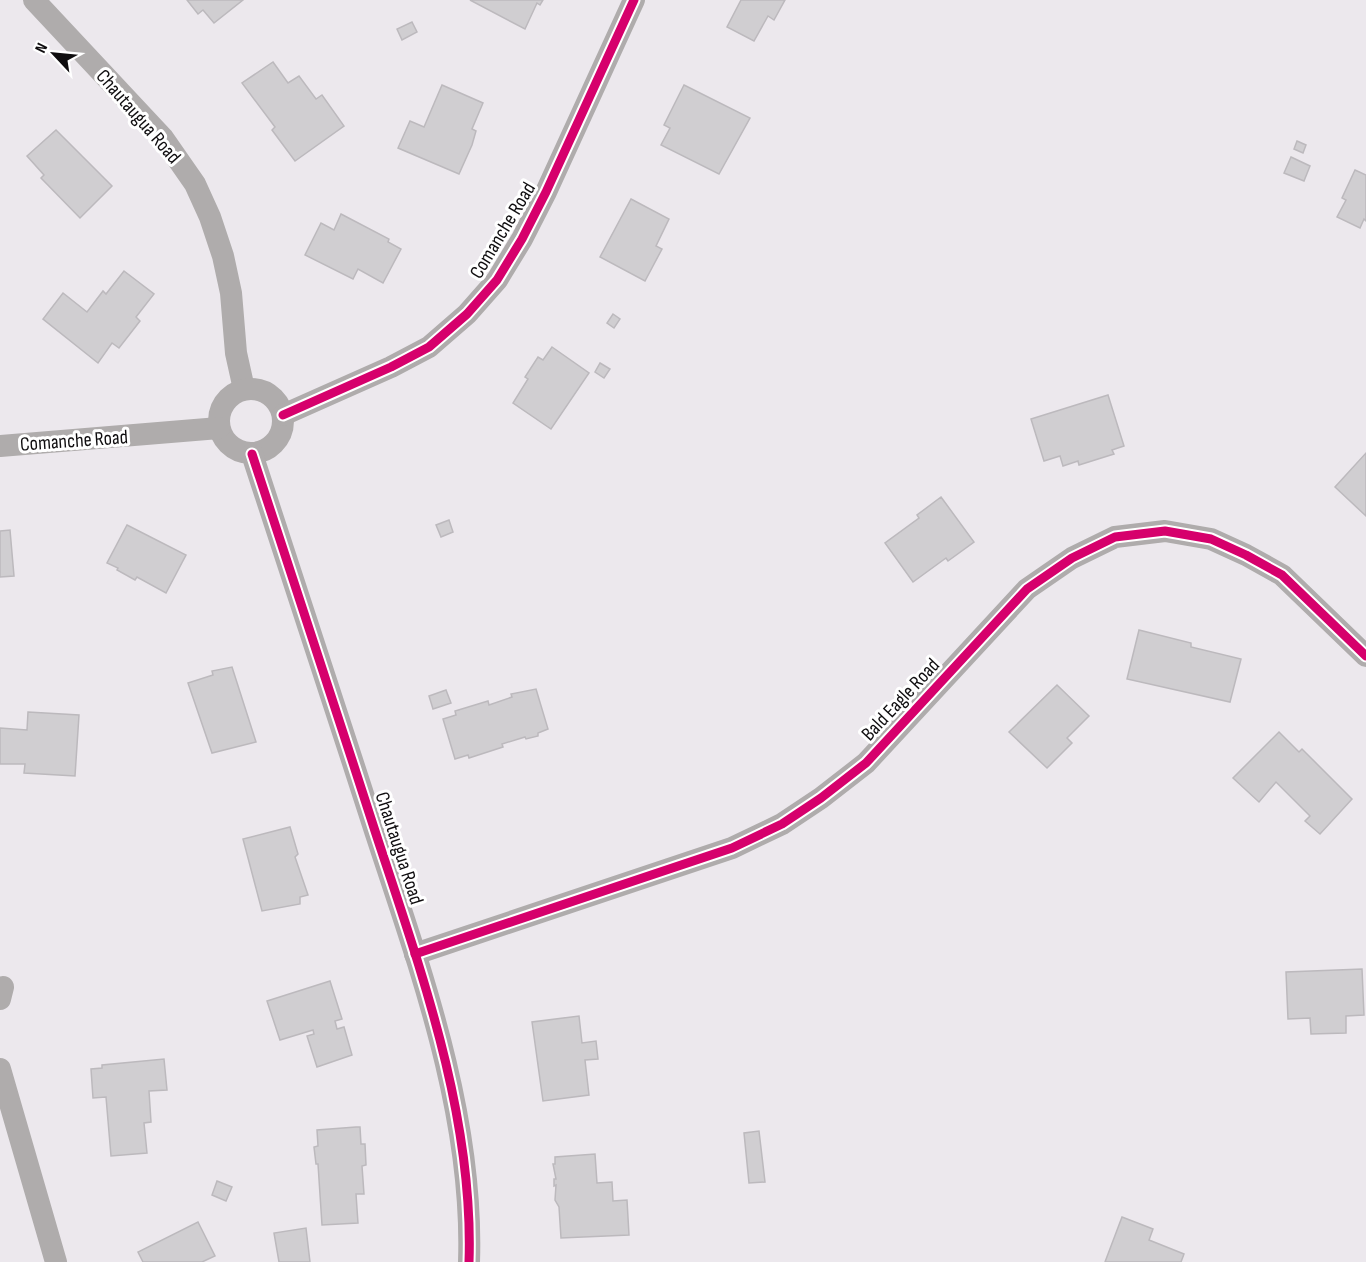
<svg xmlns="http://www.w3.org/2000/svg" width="1366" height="1262" font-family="'Sofia Sans Condensed',sans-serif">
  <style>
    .building { fill: #d0ced1; stroke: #bcb9bd; stroke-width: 1.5 }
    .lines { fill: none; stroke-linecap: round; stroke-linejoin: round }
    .minor { stroke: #afacac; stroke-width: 22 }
    .cycleway-casing { stroke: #fff; stroke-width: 13 }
    .cycleway { stroke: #d6006c; stroke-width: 9 }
    .labels { text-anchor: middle; stroke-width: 6; stroke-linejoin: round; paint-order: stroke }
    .street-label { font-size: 20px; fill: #0f0d0f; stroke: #fff }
  </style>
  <rect width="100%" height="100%" fill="#ece8ed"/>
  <g class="building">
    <polygon points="187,0 243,0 214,23 203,10 198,14"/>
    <polygon points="470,0 543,0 540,5 537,3 525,29"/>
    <polygon points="741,0 785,0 774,20 768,16 754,41 727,27"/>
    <polygon points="412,22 417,32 402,40 397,29"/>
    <polygon points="273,62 288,83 299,76 316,99 322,95 344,126 295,161 272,130 275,127 242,83"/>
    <polygon points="442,85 483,103 472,129 476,131 472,145 459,174 398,148 410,121 424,127"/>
    <polygon points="684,85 750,118 719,174 661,145 670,128 664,125"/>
    <polygon points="56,130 112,186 80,218 41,178 44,175 27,156"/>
    <polygon points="1297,141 1306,145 1303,153 1294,149"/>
    <polygon points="1291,157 1310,166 1304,181 1284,173"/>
    <polygon points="1355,170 1366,175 1366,221 1364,219 1360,228 1337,217 1346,200 1342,198"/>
    <polygon points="631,199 669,219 656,246 662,249 645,281 600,257"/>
    <polygon points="341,214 389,239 388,242 401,249 383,283 358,269 353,279 305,255 321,223 334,230"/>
    <polygon points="124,271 154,294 136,317 140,321 119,348 112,343 98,363 43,319 63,293 87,312 103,291 106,294"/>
    <polygon points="613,314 620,319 614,328 607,323"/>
    <polygon points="552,347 589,373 551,429 513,403 528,379 525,377 538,357 543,360"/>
    <polygon points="600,363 610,369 604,378 595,372"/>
    <polygon points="1108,395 1124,446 1112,450 1114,454 1079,465 1078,461 1063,466 1060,456 1044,461 1031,419"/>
    <polygon points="1366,453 1366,516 1335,487"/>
    <polygon points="941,497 974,542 948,561 946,558 913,582 885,543 919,518 917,515"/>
    <polygon points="449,520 453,532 441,537 436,525"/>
    <polygon points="127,525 186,555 166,593 137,577 135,580 117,570 118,568 107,563"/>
    <polygon points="10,530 14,576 0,577 0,531"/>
    <polygon points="1139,630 1191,643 1191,647 1241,659 1230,702 1127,679"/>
    <polygon points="232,667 256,742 212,753 188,683 213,675 212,671"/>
    <polygon points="1057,685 1089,716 1067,738 1072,743 1047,768 1009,732"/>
    <polygon points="536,689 548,729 538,733 538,736 526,739 525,737 502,744 503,747 469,758 468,755 455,759 443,719 456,715 455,711 488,701 489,705 512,697 511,694"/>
    <polygon points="446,690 451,703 433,709 429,696"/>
    <polygon points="28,712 79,715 75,776 24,773 25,764 0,764 0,728 27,730"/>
    <polygon points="1279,732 1299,752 1302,749 1352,799 1320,834 1305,821 1310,816 1276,782 1259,802 1233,778"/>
    <polygon points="290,827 298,854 295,857 308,895 300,897 300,904 262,911 243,839"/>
    <polygon points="1362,969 1364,1015 1346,1016 1346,1033 1311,1034 1310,1018 1288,1019 1286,972"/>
    <polygon points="330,981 342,1019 335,1021 337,1029 344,1027 352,1055 317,1067 307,1036 314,1034 313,1030 280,1040 267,1001"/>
    <polygon points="579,1016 582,1043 596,1041 598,1059 585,1060 589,1095 543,1101 532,1022"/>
    <polygon points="164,1059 167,1090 149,1091 151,1122 144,1123 147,1153 111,1156 106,1097 93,1098 91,1069 102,1068 102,1065"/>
    <polygon points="356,1127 360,1127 361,1144 365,1144 366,1165 362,1166 364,1194 356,1194 358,1223 322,1225 318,1164 316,1164 314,1147 318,1146 317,1130"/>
    <polygon points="759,1131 765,1182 749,1183 744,1133"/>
    <polygon points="595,1154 597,1183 612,1182 613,1201 627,1200 629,1235 561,1238 559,1207 555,1200 556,1185 554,1186 554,1179 556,1179 553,1164 555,1164 555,1157"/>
    <polygon points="217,1181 232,1187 226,1201 212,1195"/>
    <polygon points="1122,1217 1153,1229 1149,1240 1184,1254 1181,1262 1105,1262"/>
    <polygon points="198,1222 215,1256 202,1262 143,1262 138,1252"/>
    <polygon points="306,1228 310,1262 279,1262 274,1233"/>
  </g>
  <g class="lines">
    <g class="minor">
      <polyline points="34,0 163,138 195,184 210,217 223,256 231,293 236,353 244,389"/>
      <circle cx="251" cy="421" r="32"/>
      <polyline points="283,415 391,367 429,347 467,314 497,280 522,239 546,192 634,0"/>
      <polyline points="0,446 219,428"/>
      <path d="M252,454c41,126 83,253 124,380 45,137 98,282 93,428"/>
      <polyline points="415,954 732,848 782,824 821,798 866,763 1027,589 1072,558 1115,537 1165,531 1211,539 1246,555 1282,575 1366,656"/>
      <polyline points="0,999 3,987"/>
      <polyline points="0,1069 56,1262"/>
    </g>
    <defs>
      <g id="cycleway">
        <polyline points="283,415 391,367 429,347 467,314 497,280 522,239 546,192 634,0"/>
        <path d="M252,454c41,126 83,253 124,380 45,137 98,282 93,428"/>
        <polyline points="415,954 732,848 782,824 821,798 866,763 1027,589 1072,558 1115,537 1165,531 1211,539 1246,555 1282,575 1366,656"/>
      </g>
    </defs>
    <use href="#cycleway" class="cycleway-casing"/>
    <use href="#cycleway" class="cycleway"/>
  </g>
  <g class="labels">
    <g class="street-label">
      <text transform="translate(139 116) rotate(49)" y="7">Chautaugua Road</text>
      <text transform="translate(502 230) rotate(-59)" y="7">Comanche Road</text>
      <text transform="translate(74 440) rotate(-4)" y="7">Comanche Road</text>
      <text transform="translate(900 699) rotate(-47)" y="7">Bald Eagle Road</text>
      <text transform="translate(400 848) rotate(72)" y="7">Chautaugua Road</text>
    </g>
  </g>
  <g transform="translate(54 54) rotate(296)" stroke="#ffffff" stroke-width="4.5" paint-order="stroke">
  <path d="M0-4.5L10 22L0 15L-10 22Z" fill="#0f0d0f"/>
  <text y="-9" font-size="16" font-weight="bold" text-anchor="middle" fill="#0f0d0f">N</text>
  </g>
</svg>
